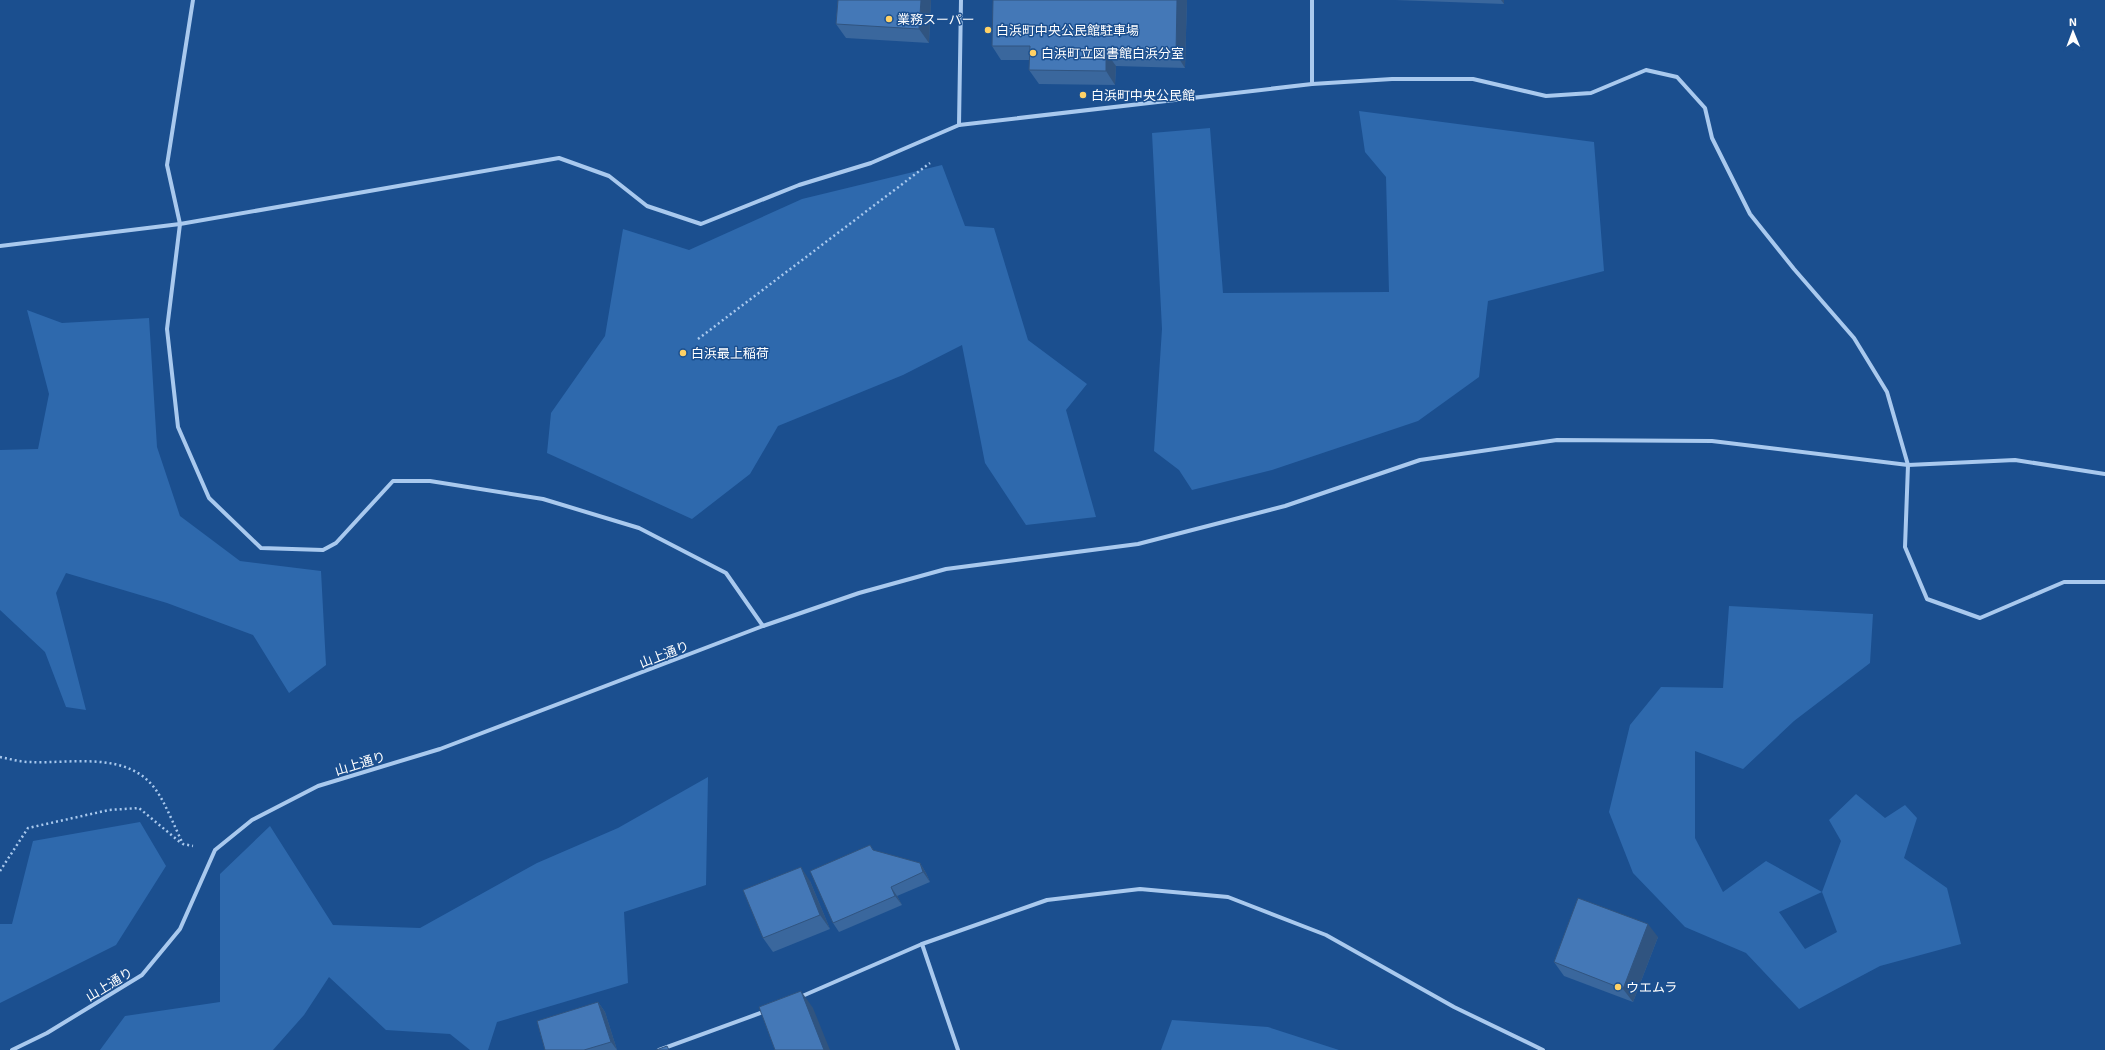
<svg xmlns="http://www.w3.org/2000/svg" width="2105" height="1050" font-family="'Exo 2','Noto Sans JP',sans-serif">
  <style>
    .green { fill: #2e69ad; fill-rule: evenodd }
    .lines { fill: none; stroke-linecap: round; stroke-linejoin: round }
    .path { stroke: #a9c9ee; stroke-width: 2.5; stroke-dasharray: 2 3; stroke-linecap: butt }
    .minor { stroke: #a9c9ee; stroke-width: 4 }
    .wall { fill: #3a679d }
    .shaded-wall { fill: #305480 }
    .building { fill: #4478b7; stroke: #305480 }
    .poi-dot { fill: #ffd166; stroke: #1b4f8f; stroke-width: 1.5 }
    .labels { text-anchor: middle; stroke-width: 3; stroke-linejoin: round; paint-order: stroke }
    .poi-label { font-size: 13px; fill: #fff; stroke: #1b4f8f; text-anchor: start }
    .street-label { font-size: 13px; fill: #fff; stroke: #1b4f8f }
  </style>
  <rect width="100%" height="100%" fill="#1b4f8f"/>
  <g class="green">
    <polygon points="1359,111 1594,142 1604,271 1488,301 1479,377 1418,421 1272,470 1192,490 1179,470 1154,451 1162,329 1152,133 1210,128 1223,293 1389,292 1386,177 1365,152"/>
    <polygon points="942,165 965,226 994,228 1028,340 1087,384 1066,410 1096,517 1026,525 985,463 962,345 903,375 778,426 750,474 692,519 547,453 551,413 605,336 623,229 689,250 802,199"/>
    <polygon points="27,310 62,323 149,318 157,447 180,516 240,561 321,571 326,665 289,693 253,635 167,603 66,573 56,593 86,710 66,707 45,652 0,610 0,450 38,449 49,394"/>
    <path d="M1729,606l144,8 -3,49 -76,58 -51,48 -48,-18v87l28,54 43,-31 56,31 19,-51 -12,-21 27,-26 29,24 20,-13 12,13 -13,40 43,30 14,56 -81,22 -81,43 -53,-56 -61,-26 -52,-54 -24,-61 21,-87 31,-38 62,1zM1822,892l15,40 -32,17 -26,-37z"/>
    <polygon points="708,777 706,885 624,912 628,983 497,1022 488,1050 470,1050 450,1034 386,1030 329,977 304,1015 273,1050 100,1050 125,1016 220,1002 220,874 270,826 333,925 420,928 537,863 618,828"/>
    <polygon points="140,822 166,866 116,945 0,1003 0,924 12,924 33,841"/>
    <polygon points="1172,1020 1268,1027 1339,1050 1161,1050"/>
  </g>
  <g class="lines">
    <g class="path">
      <polyline points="698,339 930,163"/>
      <path d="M0,757c10,2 20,5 30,5 41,2 98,-12 126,28 10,14 19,38 27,54l10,2"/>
      <polyline points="0,871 28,828 109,810 139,808 181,843"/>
    </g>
    <g class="minor">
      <polyline points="193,0 167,165 180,224 167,329 178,427 209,498 261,548 323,550 336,543 393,481 430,481 543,499 639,528 726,573 763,626"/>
      <polyline points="1312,84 1312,0"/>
      <polyline points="959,125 961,0"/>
      <polyline points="0,246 180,224 559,158 609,176 647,206 701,224 799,185 871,163 959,125 1312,84 1392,79 1473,79 1546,96 1591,93 1646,70 1677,77 1705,108 1712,138 1750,214 1794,269 1854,338 1887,392 1908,465 1905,547 1927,599 1980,618 2064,582 2105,582"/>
      <polyline points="922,944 958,1050"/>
      <polyline points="800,997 922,944 1047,900 1140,889 1228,897 1326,935 1454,1007 1543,1050"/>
      <polyline points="12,1050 47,1033 142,975 180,929 215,850 252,820 318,786 440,749 763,626 859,593 946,569 1138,544 1285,506 1420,460 1557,440 1712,441 1908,465 2015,460 2105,474"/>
      <polyline points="659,1050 766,1011"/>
    </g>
  </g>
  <g class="wall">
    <polygon points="838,0 931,0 929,43 846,38 836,24"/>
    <polygon points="1187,0 1185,68 1116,66 1115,85 1039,84 1029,70 1030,60 1001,60 992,46"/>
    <polygon points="1395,0 1504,0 1504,4"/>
    <polygon points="870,845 874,851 920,863 926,873 930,882 897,896 902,905 839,932 833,923"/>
    <polygon points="810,881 830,929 773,952 763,938"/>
    <polygon points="1658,937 1633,1002 1564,976 1554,962"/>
    <polygon points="598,1002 605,1012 617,1050 545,1050"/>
  </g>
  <g class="shaded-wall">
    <polygon points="921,0 931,0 929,43 919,29"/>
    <polygon points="1177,0 1187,0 1185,68 1176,54"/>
    <polygon points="1501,0 1504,0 1504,4"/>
    <polygon points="1106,52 1116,66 1115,85 1106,71"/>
    <polygon points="920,863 926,873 930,882 923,872"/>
    <polygon points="801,867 810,881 830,929 820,915"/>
    <polygon points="891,887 897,896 902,905 895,896"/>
    <polygon points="1648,924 1658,937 1633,1002 1623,989"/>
    <polygon points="801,991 813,1008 830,1050 824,1050"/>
    <polygon points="598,1002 605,1012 617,1050 611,1042"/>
  </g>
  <g class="building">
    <polygon points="838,0 921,0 919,29 836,24"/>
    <polygon points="993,0 1177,0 1176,54 1106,52 1106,71 1029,70 1030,46 992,46"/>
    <polygon points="870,845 873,850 920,863 923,872 891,887 895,896 833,923 810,871"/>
    <polygon points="801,867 820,915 763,938 743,890"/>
    <polygon points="1578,898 1648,924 1623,989 1554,962"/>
    <polygon points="801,991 824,1050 775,1050 759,1007"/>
    <polygon points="598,1002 611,1042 584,1050 545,1050 537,1021"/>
    <polygon points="667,1046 669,1050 656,1050"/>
  </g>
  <g class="poi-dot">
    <circle cx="889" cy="19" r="4"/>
    <circle cx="988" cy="30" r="4"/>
    <circle cx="1033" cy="53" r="4"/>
    <circle cx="1083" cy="95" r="4"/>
    <circle cx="683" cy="353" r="4"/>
    <circle cx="1618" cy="987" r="4"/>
  </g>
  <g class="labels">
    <g class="poi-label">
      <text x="897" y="24">業務スーパー</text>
      <text x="996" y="35">白浜町中央公民館駐車場</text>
      <text x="1041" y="58">白浜町立図書館白浜分室</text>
      <text x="1091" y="100">白浜町中央公民館</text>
      <text x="691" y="358">白浜最上稲荷</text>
      <text x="1626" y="992">ウエムラ</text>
    </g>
    <g class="street-label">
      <text transform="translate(664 654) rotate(-21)" y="5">山上通り</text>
      <text transform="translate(360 763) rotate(-17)" y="5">山上通り</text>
      <text transform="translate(109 984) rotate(-31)" y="5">山上通り</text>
    </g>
  </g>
  <g transform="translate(2073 32) rotate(359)" stroke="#1b4f8f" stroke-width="3" paint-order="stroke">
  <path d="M0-3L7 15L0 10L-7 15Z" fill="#ffffff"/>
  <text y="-6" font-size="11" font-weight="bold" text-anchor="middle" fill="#ffffff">N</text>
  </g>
</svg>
